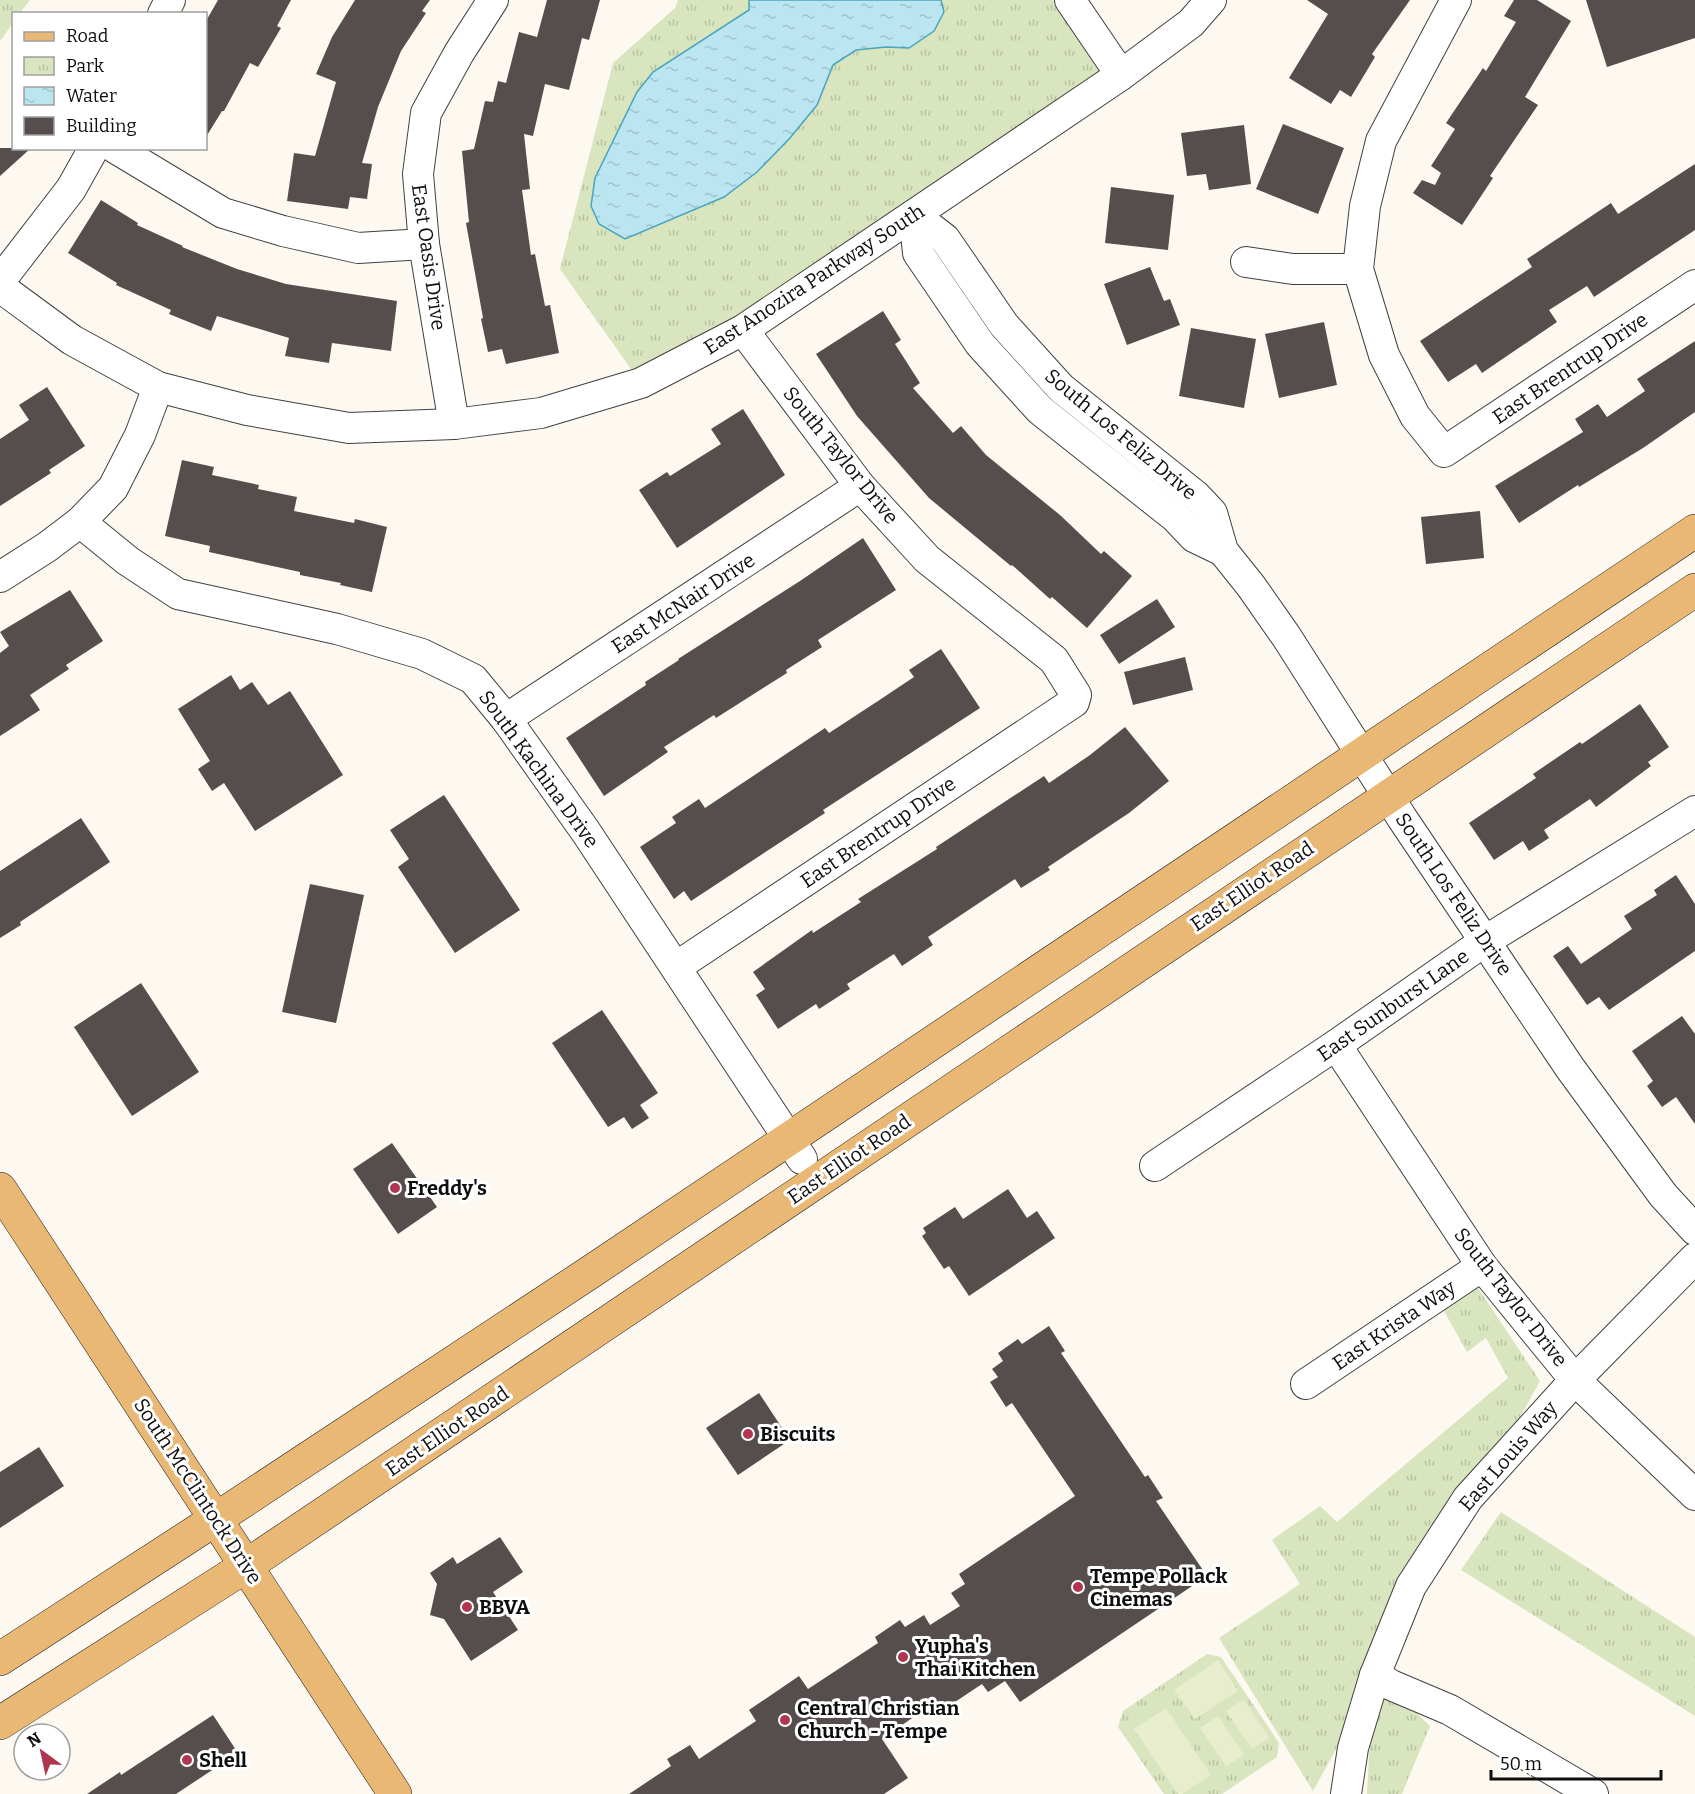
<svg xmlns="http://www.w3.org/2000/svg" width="1695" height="1794" font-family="Bitter,serif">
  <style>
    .park { fill: url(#park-tufts) }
    .pitch { fill: #e8edce }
    .water { fill: url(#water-ripples); stroke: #4aa5bf; stroke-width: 1.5 }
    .building { fill: #564e4c }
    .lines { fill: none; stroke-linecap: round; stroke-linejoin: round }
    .minor-casing { stroke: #414141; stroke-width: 32 }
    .major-casing { stroke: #1f1f1f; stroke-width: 34 }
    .minor { stroke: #fff; stroke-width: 30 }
    .major { stroke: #eab875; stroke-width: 33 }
    .poi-dot { fill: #af3550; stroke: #fff; stroke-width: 2 }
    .labels { text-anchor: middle; stroke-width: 6; stroke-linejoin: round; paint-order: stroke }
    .street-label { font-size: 20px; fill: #0e0e0e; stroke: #fff }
    .poi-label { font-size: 20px; font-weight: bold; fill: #0e0e0e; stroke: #fff; text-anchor: start }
  </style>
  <defs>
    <pattern id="park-tufts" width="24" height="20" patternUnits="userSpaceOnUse" patternTransform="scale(1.5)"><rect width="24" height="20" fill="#d9e5be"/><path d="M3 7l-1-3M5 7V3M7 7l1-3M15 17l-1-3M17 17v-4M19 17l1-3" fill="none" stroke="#b9c3a2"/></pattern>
    <pattern id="water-ripples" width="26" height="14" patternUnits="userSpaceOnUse" patternTransform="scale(1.5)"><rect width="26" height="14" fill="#bbe5f0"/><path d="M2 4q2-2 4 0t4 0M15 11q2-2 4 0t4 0" fill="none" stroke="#a0c3cd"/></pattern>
  </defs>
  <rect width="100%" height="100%" fill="#fdf9f1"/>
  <g class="park">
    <polygon points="0,0 30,0 20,13 14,14 13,23 0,41"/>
    <polygon points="678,0 1070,0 1121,75 641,383 560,269 613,63 675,8"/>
    <polygon points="1482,1266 1478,1288 1540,1381 1377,1676 1430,1726 1402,1794 1367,1794 1373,1682 1313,1791 1219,1638 1300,1584 1272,1540 1320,1506 1337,1522 1508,1378 1486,1338 1467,1352 1440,1304"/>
    <polygon points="1501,1512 1695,1637 1695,1716 1461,1570"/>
    <polygon points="1207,1654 1221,1657 1279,1743 1277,1757 1222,1794 1164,1794 1118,1727 1123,1711"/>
  </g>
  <g class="pitch">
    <polygon points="1218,1660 1238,1691 1195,1719 1174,1690"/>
    <polygon points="1244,1699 1269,1738 1252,1749 1226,1711"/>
    <polygon points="1166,1708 1211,1775 1182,1794 1178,1794 1134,1729"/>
    <polygon points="1218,1716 1244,1755 1226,1766 1200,1728"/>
  </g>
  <polygon class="water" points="749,0 941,0 944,12 934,31 909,48 886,47 856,50 833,65 817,105 790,138 757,172 724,197 625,239 599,224 591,206 595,178 637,92 653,72 749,10"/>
  <g class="building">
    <polygon points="218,0 291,0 277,26 281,28 258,67 250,63 224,111 222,111 206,137 206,21"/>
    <polygon points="355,0 430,0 422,11 426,13 401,51 378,107 362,163 372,164 367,199 350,197 348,209 287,201 294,153 315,156 336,82 316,74 332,37"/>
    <polygon points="547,0 600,0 589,40 582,38 569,90 545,84 533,136 524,134 530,189 522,190 531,255 535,254 545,306 550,305 559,353 506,364 502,349 488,352 481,319 483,318 466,223 469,222 462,151 474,149 485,101 493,102 498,81 506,83 519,32 537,37"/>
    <polygon points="1307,0 1410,0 1372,54 1375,57 1351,97 1340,90 1331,104 1289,78 1328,14"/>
    <polygon points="1514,0 1537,0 1571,21 1525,97 1538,105 1490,176 1493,178 1462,225 1413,193 1422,180 1435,185 1441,173 1431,166 1455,129 1446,123 1483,68 1486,71 1516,22 1504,16"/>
    <polygon points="1586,0 1695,0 1695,38 1607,67"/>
    <polygon points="1283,124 1344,148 1318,214 1256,189"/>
    <polygon points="1244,125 1251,184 1209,190 1206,174 1187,176 1181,133"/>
    <polygon points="0,148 31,148 0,176"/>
    <polygon points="1695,164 1695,230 1594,297 1587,286 1549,310 1557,322 1482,373 1476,364 1448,382 1420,341 1532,267 1527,259 1611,203 1618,214"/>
    <polygon points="1111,187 1174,195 1168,250 1105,243"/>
    <polygon points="101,200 138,223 137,225 183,246 182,247 237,269 286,284 397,301 391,351 332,343 329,363 285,356 289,338 217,316 211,331 169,314 171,310 116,285 117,283 68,253"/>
    <polygon points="1150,267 1164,301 1170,299 1180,325 1127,345 1104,284"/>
    <polygon points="883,311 901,340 895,344 920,383 913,388 953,433 961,426 986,455 1060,515 1101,554 1104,551 1132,576 1087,628 1052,597 1050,599 1012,565 1011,566 929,498 857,416 816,354"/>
    <polygon points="1324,322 1337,385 1279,398 1265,334"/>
    <polygon points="1191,328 1256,339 1244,408 1179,396"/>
    <polygon points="1695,341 1695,412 1643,448 1579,487 1578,485 1519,523 1495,486 1583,432 1575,419 1598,404 1607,417 1645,391 1637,379"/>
    <polygon points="47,387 85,446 49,470 51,473 0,506 0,439 29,420 19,405"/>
    <polygon points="743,409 785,475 677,548 639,490 667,472 670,476 721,444 711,429"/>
    <polygon points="182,460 214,467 212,475 259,485 258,489 297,497 294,511 354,523 355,519 387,527 372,592 340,585 341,583 300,575 300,572 209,552 210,546 165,536"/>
    <polygon points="1480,511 1484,558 1426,564 1421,517"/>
    <polygon points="863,538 896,590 818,640 822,647 786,670 787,673 716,718 714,715 664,747 668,752 604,796 566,738 646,685 645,682 679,660 678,659 800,581"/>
    <polygon points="70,590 103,641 66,665 69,669 30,695 40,710 0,736 0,653 9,646 0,632"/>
    <polygon points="1157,599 1175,627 1119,664 1100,635"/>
    <polygon points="941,649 980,708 823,810 825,813 691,901 684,891 674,899 640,847 676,823 672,817 699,799 705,808 825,728 829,733 878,701 914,677 909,670"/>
    <polygon points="1185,657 1193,690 1133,705 1124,672"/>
    <polygon points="231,675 240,690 252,682 268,705 290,691 343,775 255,831 224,783 212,791 198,769 210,761 178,709"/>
    <polygon points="1640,704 1669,747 1648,762 1651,766 1596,807 1590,799 1544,830 1549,838 1529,851 1523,841 1494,860 1469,823 1536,778 1533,774 1580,742 1582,744"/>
    <polygon points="1125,727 1169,781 1129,813 1048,867 1050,870 1021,888 1015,879 928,937 933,945 902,966 894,954 847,984 850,989 819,1009 816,1004 778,1029 756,995 765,989 753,972 812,930 813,933 861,902 858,899 937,849 936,847 1044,776 1049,783 1090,755"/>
    <polygon points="444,795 520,910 455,953 398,867 409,859 390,830"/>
    <polygon points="81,818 110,862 20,922 21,925 0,938 0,871"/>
    <polygon points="1676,875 1695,904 1695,951 1609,1010 1599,997 1587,1005 1553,956 1568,946 1581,964 1632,929 1624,916 1657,895 1654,890"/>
    <polygon points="310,884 364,895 336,1023 282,1012"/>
    <polygon points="141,983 199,1072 132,1116 74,1027"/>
    <polygon points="602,1010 658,1093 640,1105 649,1118 632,1129 624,1117 608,1127 552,1043"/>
    <polygon points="1682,1016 1695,1034 1695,1124 1676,1097 1662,1107 1647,1086 1653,1081 1632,1051"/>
    <polygon points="392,1143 437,1207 398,1234 353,1169"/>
    <polygon points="1008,1189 1027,1218 1037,1211 1055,1238 969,1296 949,1266 944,1269 922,1236 926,1233 923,1228 955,1207 963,1219"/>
    <polygon points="1049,1326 1065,1351 1061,1353 1145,1477 1148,1475 1163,1498 1156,1501 1207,1576 1020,1702 1005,1681 988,1692 982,1684 934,1716 928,1707 882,1739 908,1778 884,1794 629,1794 671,1766 667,1759 690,1745 699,1759 756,1721 749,1710 799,1676 808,1689 878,1643 875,1637 900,1620 905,1627 924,1615 930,1625 960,1606 951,1593 965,1584 959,1574 1075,1496 1012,1403 1006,1407 990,1382 998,1377 992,1369 1003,1361 998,1353 1018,1339 1022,1344"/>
    <polygon points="759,1393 790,1440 738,1475 706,1428"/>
    <polygon points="39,1447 64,1486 0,1528 0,1472"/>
    <polygon points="500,1537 523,1572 493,1592 518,1630 471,1661 444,1619 430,1615 437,1584 430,1573 453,1557 457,1564"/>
    <polygon points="213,1715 238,1753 176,1794 87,1794 120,1772 121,1775"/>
  </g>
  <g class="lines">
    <defs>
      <g id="minor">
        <polyline points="1070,0 1121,75"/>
        <polyline points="1456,0 1381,141 1365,206 1358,269 1384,355 1415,416 1444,452 1695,285"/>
        <polyline points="163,14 170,0"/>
        <polyline points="115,148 223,213 283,231 358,248 424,244"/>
        <polyline points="914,215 945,239 1004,325 1061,388 1196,496 1212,513 1223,551 1251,586 1286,636 1402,818 1570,1068 1663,1195 1695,1230"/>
        <polyline points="914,215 918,253 980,344 1040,410 1175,517 1194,537 1223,551"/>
        <polyline points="1246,262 1293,269 1358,269"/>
        <polyline points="0,281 71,189 94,148"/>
        <polyline points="0,287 72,340 158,387 247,410 349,428 454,424 541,413 641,383 743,330 1121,75 1191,23 1211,0"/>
        <polyline points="454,424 424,244 418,174 426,113 459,53 493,0"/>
        <polyline points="80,522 128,561 178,594 337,629 422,654 473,679 506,719 586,832 802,1159"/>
        <polyline points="0,577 47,547 80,522 113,488 140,435 158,387"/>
        <polyline points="506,719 860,486"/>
        <polyline points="676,967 1074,702 1076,695 1054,660 927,559 860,486 743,330"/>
        <polyline points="1336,1045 1482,1266 1575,1380 1695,1495"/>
        <polyline points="1155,1166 1336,1045 1485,941 1695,811"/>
        <polyline points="1306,1384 1482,1266"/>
        <polyline points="1375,1675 1391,1685 1450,1710 1593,1794"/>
        <polyline points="1346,1794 1353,1748 1375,1675 1411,1586 1468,1498 1575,1380 1695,1258"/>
      </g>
      <g id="major">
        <polyline points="0,1189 395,1794"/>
        <polyline points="0,1659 216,1519 592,1271 1695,531"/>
        <polyline points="0,1723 246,1566 1695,590"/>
      </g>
    </defs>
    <use href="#minor" class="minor-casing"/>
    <use href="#major" class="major-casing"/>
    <use href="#minor" class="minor"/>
    <use href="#major" class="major"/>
  </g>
  <g class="poi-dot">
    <circle cx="395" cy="1188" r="6"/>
    <circle cx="748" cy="1434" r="6"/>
    <circle cx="1078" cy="1587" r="6"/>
    <circle cx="467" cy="1607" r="6"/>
    <circle cx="903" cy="1657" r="6"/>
    <circle cx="785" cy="1720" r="6"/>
    <circle cx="187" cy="1760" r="6"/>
  </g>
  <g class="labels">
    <g class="street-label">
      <text transform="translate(429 257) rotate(82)" y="7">East Oasis Drive</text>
      <text transform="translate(814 279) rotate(-33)" y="7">East Anozira Parkway South</text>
      <text transform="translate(1570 368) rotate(-34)" y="7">East Brentrup Drive</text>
      <text transform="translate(1121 434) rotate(40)" y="7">South Los Feliz Drive</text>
      <text transform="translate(841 455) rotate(51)" y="7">South Taylor Drive</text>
      <text transform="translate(683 603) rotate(-33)" y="7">East McNair Drive</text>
      <text transform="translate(539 769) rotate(54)" y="7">South Kachina Drive</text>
      <text transform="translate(878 832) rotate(-34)" y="7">East Brentrup Drive</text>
      <text transform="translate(1252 886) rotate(-34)" y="7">East Elliot Road</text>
      <text transform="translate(1454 894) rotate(56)" y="7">South Los Feliz Drive</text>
      <text transform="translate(1393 1005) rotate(-35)" y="7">East Sunburst Lane</text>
      <text transform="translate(849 1159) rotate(-34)" y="7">East Elliot Road</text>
      <text transform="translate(1511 1297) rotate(52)" y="7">South Taylor Drive</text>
      <text transform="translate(1394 1325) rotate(-34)" y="7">East Krista Way</text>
      <text transform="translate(447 1431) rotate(-34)" y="7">East Elliot Road</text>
      <text transform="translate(1508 1456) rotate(-49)" y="7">East Louis Way</text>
      <text transform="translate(198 1491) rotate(57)" y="7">South McClintock Drive</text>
    </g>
    <g class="poi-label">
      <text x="407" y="1195">Freddy's</text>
      <text x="760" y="1441">Biscuits</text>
      <text x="1090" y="1583">Tempe Pollack<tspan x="1090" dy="23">Cinemas</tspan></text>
      <text x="479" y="1614">BBVA</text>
      <text x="915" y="1653">Yupha's<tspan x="915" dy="23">Thai Kitchen</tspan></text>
      <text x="797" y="1715">Central Christian<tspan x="797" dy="23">Church - Tempe</tspan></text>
      <text x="199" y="1767">Shell</text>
    </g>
  </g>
  <rect x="12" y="12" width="195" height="138" fill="#ffffff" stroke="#9f9f9f" stroke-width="1.5"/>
  <rect x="24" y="32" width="30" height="9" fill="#eab875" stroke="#9f9f9f" stroke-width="1.5"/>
  <text x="66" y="42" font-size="18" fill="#0e0e0e">Road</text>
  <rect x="24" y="57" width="30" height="18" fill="url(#park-tufts)" stroke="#9f9f9f" stroke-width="1.5"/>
  <text x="66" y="72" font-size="18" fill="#0e0e0e">Park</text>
  <rect x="24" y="87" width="30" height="18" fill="url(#water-ripples)" stroke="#9f9f9f" stroke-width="1.5"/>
  <text x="66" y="102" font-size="18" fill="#0e0e0e">Water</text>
  <rect x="24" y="117" width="30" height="18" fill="#564e4c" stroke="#9f9f9f" stroke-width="1.5"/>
  <text x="66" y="132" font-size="18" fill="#0e0e0e">Building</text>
  <g transform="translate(42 1752) rotate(327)"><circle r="28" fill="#ffffff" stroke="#9f9f9f" stroke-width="1.5"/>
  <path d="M0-4.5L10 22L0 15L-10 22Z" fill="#af3550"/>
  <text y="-9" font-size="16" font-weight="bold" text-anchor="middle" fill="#0e0e0e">N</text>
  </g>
  <path d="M1491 1770v9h170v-9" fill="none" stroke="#0e0e0e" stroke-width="3"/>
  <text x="1500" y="1770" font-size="18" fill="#0e0e0e" stroke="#ffffff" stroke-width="4.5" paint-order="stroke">50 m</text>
</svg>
